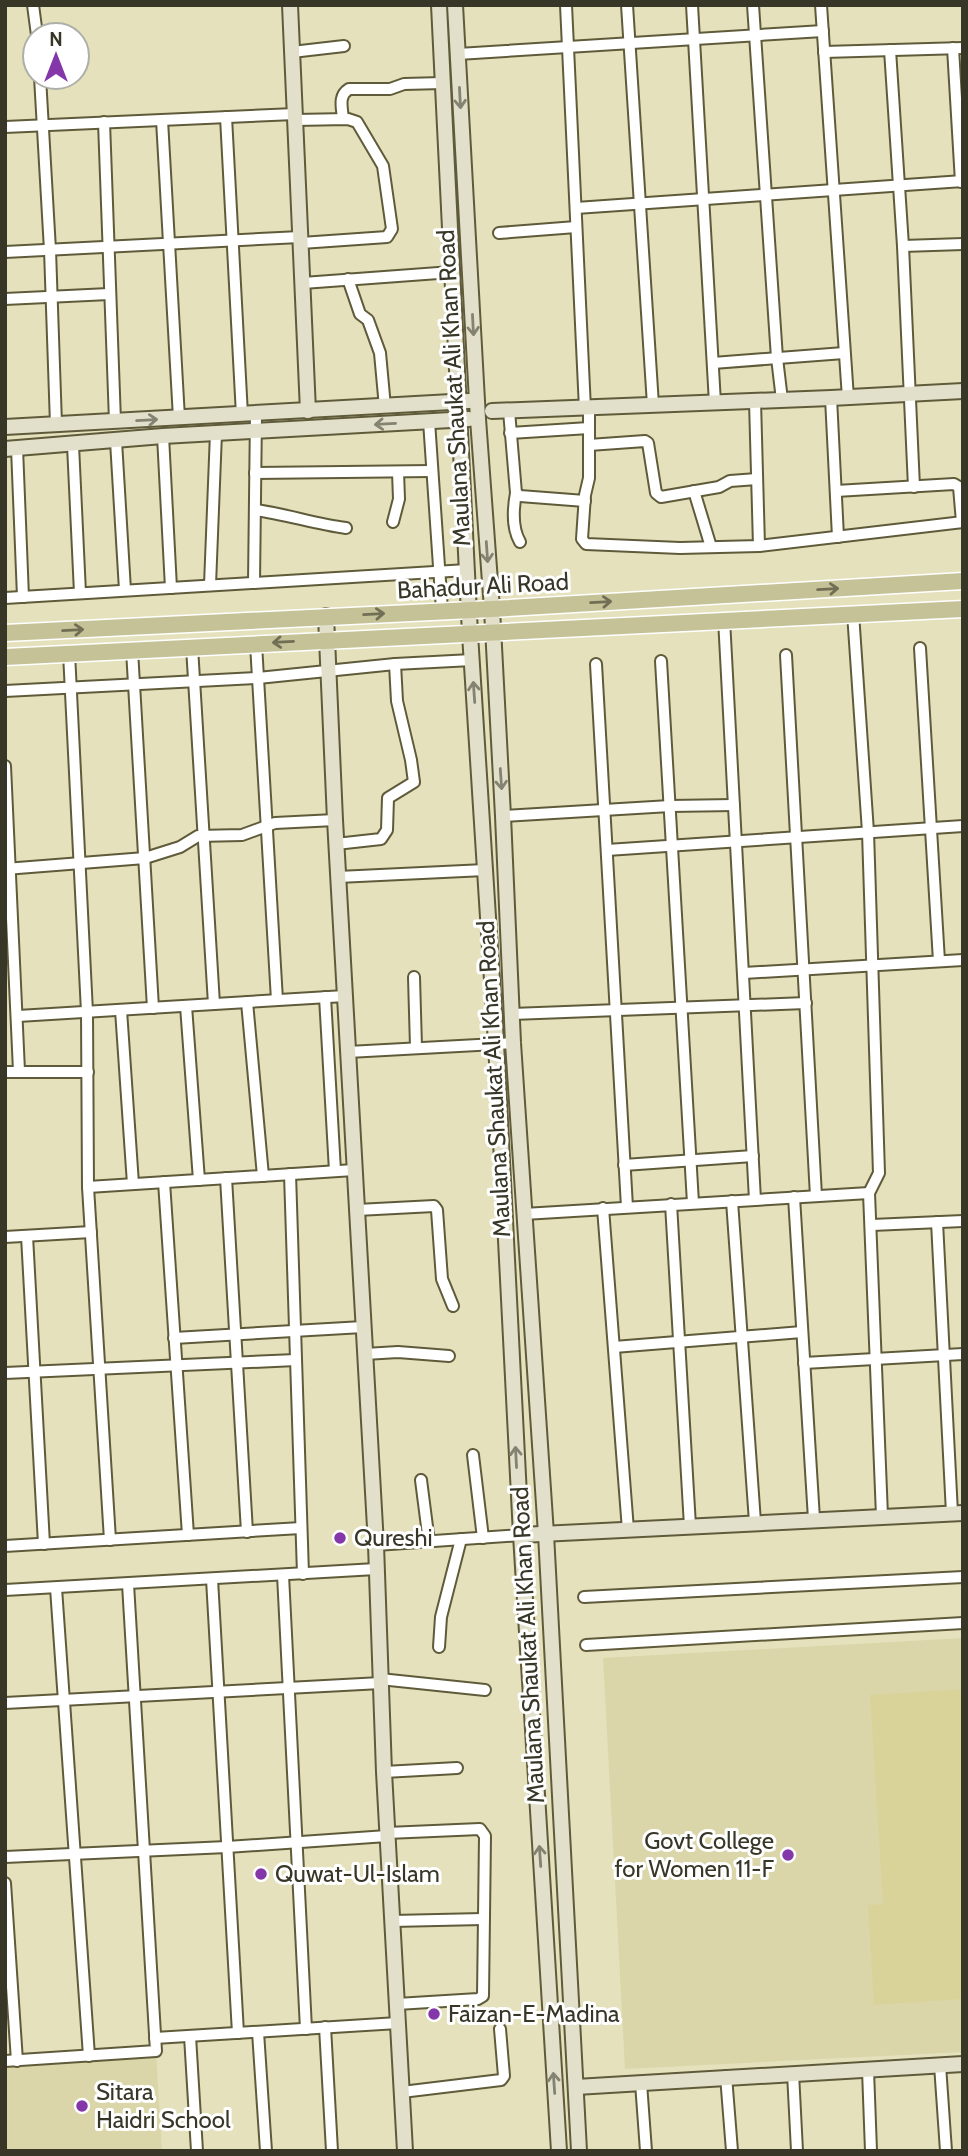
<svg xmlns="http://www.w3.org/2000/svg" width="968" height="2156" font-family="Cabin,sans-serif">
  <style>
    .built { fill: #dad6a9 }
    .green { fill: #d9d39a }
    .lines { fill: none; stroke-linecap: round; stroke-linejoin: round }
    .street-casing { stroke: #5f5b3a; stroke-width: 14 }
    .secondary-casing { stroke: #5f5b3a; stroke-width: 18 }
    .primary-casing { stroke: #fff; stroke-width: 19 }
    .street { stroke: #fff; stroke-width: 10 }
    .secondary { stroke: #e2e0cb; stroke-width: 14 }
    .primary { stroke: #c6c297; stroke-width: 16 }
    .oneway { stroke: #848271 }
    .oneway2 { stroke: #706e54 }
    .poi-dot { fill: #8437a8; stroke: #fff; stroke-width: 2.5 }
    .labels { text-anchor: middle; stroke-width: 6; stroke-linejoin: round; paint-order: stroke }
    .street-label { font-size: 24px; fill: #373627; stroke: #fff }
    .poi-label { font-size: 24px; fill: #373627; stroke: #fff; text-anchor: start }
  </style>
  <rect width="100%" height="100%" fill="#e5e1bc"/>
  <g class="built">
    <polygon points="963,1638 963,2052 625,2069 603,1658"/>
    <polygon points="156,2051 162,2151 5,2151 5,2061"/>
  </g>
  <polygon class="green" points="963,1689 963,1999 874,2005 868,1905 883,1904 870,1695"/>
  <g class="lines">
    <defs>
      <g id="street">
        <polyline points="33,5 37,35"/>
        <polyline points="566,5 585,409"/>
        <polyline points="627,5 653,405"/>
        <polyline points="692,5 715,403"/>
        <polyline points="753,5 777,358 782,400"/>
        <polyline points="821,5 848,398"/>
        <polyline points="953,48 961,182"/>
        <polyline points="890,50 903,246 914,487"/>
        <polyline points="292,52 344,46"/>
        <polyline points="824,52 963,48"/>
        <polyline points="458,54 823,31"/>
        <polyline points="40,77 50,250 56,424"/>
        <polyline points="226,117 242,415"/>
        <path d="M343,119c-1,-12 -5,-23 6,-30h41l14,-5 39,-1"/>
        <polyline points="162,120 179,418"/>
        <polyline points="295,120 348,119 357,122 383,166 392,229 387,237 301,243"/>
        <polyline points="104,122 115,421"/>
        <polyline points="5,127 295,114"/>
        <polyline points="576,208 963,181"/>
        <polyline points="499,233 576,227"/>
        <polyline points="903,246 963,244"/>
        <polyline points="5,252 300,237"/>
        <polyline points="348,279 360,314 368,320 380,353 385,407"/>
        <polyline points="303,283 452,272"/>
        <polyline points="5,299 109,294"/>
        <polyline points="713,363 844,353"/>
        <polyline points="831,398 838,537"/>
        <polyline points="755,401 759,546"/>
        <polyline points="589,408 589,478 585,495 582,539 586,544 680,548 759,546 963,522"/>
        <polyline points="509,411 516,493 520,496 585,501"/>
        <polyline points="429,421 442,610"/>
        <polyline points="510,433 589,428"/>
        <polyline points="163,436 171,588"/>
        <polyline points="116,441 125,590"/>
        <polyline points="73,445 80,593"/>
        <polyline points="589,445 645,441 648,443 656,493 661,497 719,487 730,481 757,479"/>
        <polyline points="17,448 23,597"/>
        <polyline points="255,473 432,471"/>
        <polyline points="694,491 711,547"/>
        <polyline points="836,491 954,484 959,487 962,522"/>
        <path d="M516,493c-3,16 -4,35 4,49"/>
        <path d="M255,510c31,4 60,14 91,18"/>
        <polyline points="393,522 399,499 398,472"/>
        <polyline points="254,583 256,414"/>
        <polyline points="210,585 216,433"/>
        <polyline points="5,598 467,570"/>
        <polyline points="853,613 868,832 879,1173 869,1193 882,1516"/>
        <polyline points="724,619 755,1200"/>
        <polyline points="256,644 277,1000"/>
        <polyline points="192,647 214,1004"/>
        <polyline points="920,648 939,961"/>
        <polyline points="132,650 153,1008"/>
        <polyline points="69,653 87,1012 88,1187 110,1540"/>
        <polyline points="786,655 816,1196"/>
        <polyline points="661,661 693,1203"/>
        <polyline points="596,664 627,1207"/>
        <polyline points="5,691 258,678 395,664 472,660"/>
        <polyline points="5,766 19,1071"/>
        <polyline points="503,816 670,806 734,805"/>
        <polyline points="336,844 381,839 387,830 388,798 414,782 411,760 397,701 395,664"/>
        <polyline points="607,850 963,826"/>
        <polyline points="5,869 145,858 180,847 198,836 242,835 275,823 335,820"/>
        <polyline points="338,877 485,870"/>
        <polyline points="744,973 963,960"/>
        <polyline points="414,977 416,1047"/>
        <polyline points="325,997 335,1171"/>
        <polyline points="247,1002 263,1176"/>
        <polyline points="186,1006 199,1180"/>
        <polyline points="121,1010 133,1184"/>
        <polyline points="512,1014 806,1003"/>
        <polyline points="18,1016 345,996"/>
        <polyline points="348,1052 513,1043"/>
        <polyline points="5,1072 88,1072"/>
        <polyline points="624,1165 753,1156"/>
        <polyline points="290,1174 303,1574"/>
        <polyline points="226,1178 247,1532"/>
        <polyline points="164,1182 188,1535"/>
        <polyline points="88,1187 354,1170"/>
        <polyline points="794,1197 814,1519"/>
        <polyline points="732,1201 755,1522"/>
        <polyline points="671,1204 690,1526"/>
        <polyline points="603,1208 628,1530"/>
        <polyline points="357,1210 434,1206 437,1210 442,1279 453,1306"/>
        <polyline points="524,1214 869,1193"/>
        <polyline points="937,1222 952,1513"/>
        <polyline points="872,1225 963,1221"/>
        <polyline points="27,1236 44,1544"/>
        <polyline points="5,1237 91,1232"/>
        <polyline points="174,1338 363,1327"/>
        <polyline points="614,1347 802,1332"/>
        <polyline points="365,1354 398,1352 449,1356"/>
        <polyline points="804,1363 963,1354"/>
        <polyline points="5,1373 296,1360"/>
        <polyline points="473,1455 483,1538"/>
        <polyline points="421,1480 429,1542"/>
        <polyline points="376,1545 521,1535"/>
        <polyline points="5,1546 301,1528"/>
        <polyline points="283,1575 306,2029"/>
        <polyline points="212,1579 238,2033"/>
        <polyline points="56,1588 89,2056"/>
        <polyline points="5,1590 376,1569"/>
        <polyline points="584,1597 963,1577"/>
        <polyline points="586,1645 963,1623"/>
        <polyline points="439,1647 441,1617 461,1539"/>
        <polyline points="380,1679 485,1690"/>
        <polyline points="5,1703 381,1683"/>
        <polyline points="384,1772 457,1768"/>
        <polyline points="387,1833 480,1829 485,1836 483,1996 478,1999 397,2004"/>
        <polyline points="5,1857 227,1847 387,1836"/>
        <polyline points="5,1883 17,2061"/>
        <polyline points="392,1921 483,1919"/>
        <polyline points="325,2027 332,2151"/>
        <polyline points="258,2032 266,2151"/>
        <polyline points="190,2036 197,2151"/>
        <polyline points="155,2038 398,2023"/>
        <polyline points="5,2061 156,2051 128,1584"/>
        <polyline points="940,2065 946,2151"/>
        <polyline points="868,2070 871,2151"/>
        <polyline points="793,2073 797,2151"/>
        <polyline points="726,2076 732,2151"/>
        <polyline points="641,2083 646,2151"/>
        <polyline points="402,2092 501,2080 504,2076 500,2029"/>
      </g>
      <g id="secondary">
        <polyline points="290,5 308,411"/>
        <polyline points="439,5 470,634 496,1043 521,1535 559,2151"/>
        <polyline points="455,5 478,419 492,609 503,816 513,1043 546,1534 579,2151"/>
        <polyline points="492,411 831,398 963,391"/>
        <polyline points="5,427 469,401"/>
        <polyline points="5,449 163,436 469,419"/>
        <polyline points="326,616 335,820 376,1545 384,1772 405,2151"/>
        <polyline points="521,1535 963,1513"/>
        <polyline points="576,2087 963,2064"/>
      </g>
      <g id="primary">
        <polyline points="5,633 492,609 963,581"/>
        <polyline points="5,657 963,609"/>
      </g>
    </defs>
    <use href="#street" class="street-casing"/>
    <use href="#secondary" class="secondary-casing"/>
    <use href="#primary" class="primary-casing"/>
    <use href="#street" class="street"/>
    <use href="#secondary" class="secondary"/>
    <use href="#primary" class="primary"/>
  </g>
  <defs><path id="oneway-shaft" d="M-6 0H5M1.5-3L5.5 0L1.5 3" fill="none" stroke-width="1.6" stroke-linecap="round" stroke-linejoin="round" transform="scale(1.75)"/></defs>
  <g class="oneway">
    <use href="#oneway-shaft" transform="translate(460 98) rotate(87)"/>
    <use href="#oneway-shaft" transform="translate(473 325) rotate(87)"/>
    <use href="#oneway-shaft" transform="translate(147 420) rotate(-3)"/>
    <use href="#oneway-shaft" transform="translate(385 424) rotate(177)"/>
    <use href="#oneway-shaft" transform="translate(487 552) rotate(86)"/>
    <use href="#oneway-shaft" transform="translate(474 692) rotate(-94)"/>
    <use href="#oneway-shaft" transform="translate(501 779) rotate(86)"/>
    <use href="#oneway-shaft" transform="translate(516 1457) rotate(-93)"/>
    <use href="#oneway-shaft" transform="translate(540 1856) rotate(-94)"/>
    <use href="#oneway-shaft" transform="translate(554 2083) rotate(-94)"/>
  </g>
  <g class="oneway2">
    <use href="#oneway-shaft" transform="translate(828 589) rotate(-3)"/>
    <use href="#oneway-shaft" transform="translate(601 602) rotate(-3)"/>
    <use href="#oneway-shaft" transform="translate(374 614) rotate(-3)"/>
    <use href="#oneway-shaft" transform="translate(73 630) rotate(-3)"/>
    <use href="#oneway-shaft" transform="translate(283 642) rotate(177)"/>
  </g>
  <g class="poi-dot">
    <circle cx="340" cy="1538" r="7"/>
    <circle cx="788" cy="1855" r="7"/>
    <circle cx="261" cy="1874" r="7"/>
    <circle cx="434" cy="2014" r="7"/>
    <circle cx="82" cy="2106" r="7"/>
  </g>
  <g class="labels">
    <g class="street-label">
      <text transform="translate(454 388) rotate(-93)" y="8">Maulana Shaukat Ali Khan Road</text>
      <text transform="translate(483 586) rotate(-3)" y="8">Bahadur Ali Road</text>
      <text transform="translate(494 1079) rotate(-93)" y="8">Maulana Shaukat Ali Khan Road</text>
      <text transform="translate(528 1645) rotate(-93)" y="8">Maulana Shaukat Ali Khan Road</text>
    </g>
    <g class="poi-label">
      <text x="354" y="1546">Qureshi</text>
      <text x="774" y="1849" text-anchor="end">Govt College<tspan x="774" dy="28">for Women 11-F</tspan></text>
      <text x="275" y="1882">Quwat-Ul-Islam</text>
      <text x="448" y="2022">Faizan-E-Madina</text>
      <text x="96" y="2100">Sitara<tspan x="96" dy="28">Haidri School</tspan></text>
    </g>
  </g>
  <rect width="968" height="2156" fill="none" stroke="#373627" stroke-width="14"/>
  <g transform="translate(56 56)"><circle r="33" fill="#ffffff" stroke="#afafa9" stroke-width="2"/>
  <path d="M0-5L12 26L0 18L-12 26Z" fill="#8437a8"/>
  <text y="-10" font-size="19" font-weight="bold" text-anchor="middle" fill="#373627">N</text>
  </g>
</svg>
